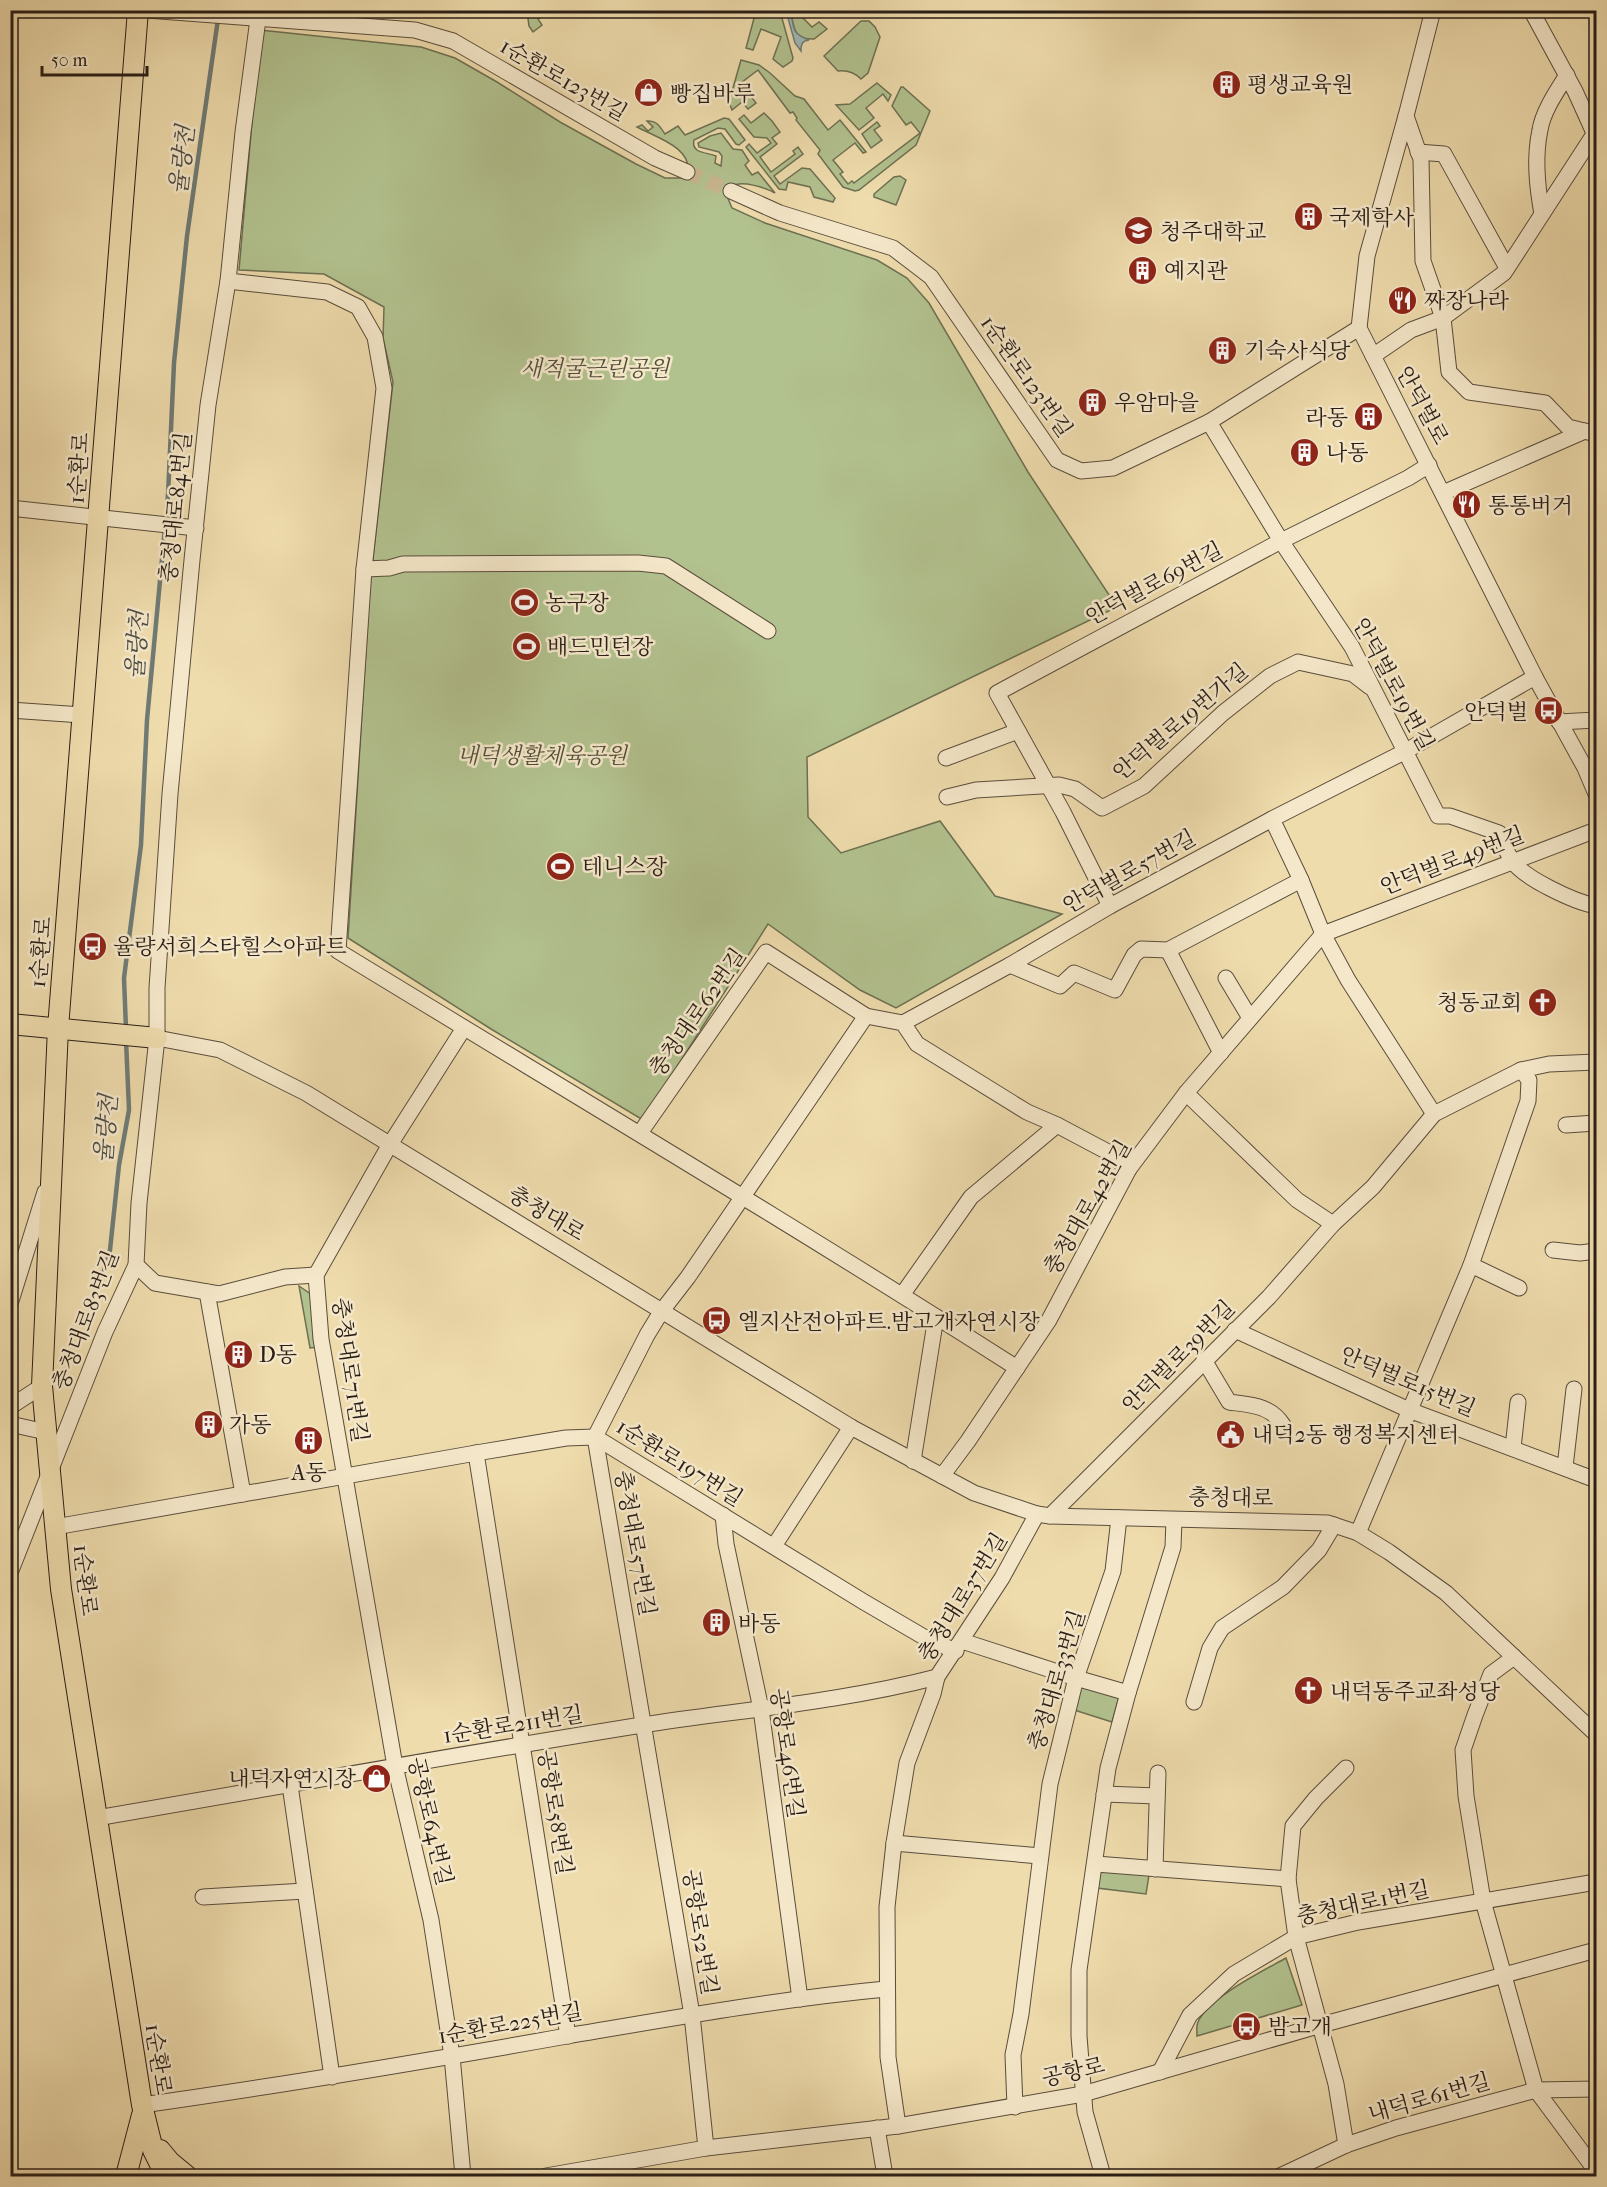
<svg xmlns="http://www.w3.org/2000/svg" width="1607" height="2187" font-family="'IM FELL French Canon','Noto Serif KR',serif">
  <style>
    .green { fill: #b2c28f; stroke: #6d7052; stroke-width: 1.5 }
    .water { fill: #9fb9b6; stroke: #6f7b76; stroke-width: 1.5 }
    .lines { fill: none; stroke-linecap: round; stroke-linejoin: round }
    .stream { stroke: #6f7b76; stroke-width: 4.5 }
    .minor-tunnel { stroke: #c7b68f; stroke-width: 15; stroke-dasharray: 15 8; stroke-linecap: butt }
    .minor-casing { stroke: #5a4d3c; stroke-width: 17 }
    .major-casing { stroke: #281d16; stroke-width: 22 }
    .minor { stroke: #f5e8ca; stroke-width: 15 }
    .major { stroke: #efdcad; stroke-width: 20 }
    .labels { text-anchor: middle; stroke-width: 5; stroke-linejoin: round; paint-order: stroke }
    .street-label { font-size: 22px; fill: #281d16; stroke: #f5e8ca }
    .poi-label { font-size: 22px; fill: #281d16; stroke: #f5e8ca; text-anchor: start }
    .park-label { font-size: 22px; font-style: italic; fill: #514f3a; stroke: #f5e8ca }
    .water-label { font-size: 24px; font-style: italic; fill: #4c4c46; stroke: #f5e8ca }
  </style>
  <rect width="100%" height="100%" fill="#efdcad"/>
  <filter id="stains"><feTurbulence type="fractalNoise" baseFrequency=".00333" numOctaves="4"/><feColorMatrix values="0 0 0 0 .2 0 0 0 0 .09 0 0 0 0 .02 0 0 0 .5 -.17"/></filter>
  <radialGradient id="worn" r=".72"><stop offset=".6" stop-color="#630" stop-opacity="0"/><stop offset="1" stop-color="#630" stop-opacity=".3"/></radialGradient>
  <g class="green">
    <polygon points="527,11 549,11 538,19 542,25 533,32 529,26"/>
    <polygon points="756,11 780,11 793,58 792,61 783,67 773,59 781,37 761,29 753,50 746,48"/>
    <path d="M790,11h10l-2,2 14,14 7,-5 8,7 -13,10c-22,1 -19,-12 -24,-28z"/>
    <path d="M861,21h8l6,6 5,10 -12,36 -7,6c-7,-7 -14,-9 -23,-8l-14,-15z"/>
    <path d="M260,30l161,17 34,11 42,24 63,40 76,42 29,14h15l7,-3c8,-27 -32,-38 -50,-48l5,-2 6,6 5,-4 -6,-6c10,-1 13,6 18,13l13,-8 7,9 39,-17 5,1 16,21 -6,5 -3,-1 -11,-15 -7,-1 -24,12c-3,14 13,12 22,16l-1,7 6,3 1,-10 -3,-4 -20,-5 -1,-4 12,-7 11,-3 12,16 9,1 7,11 -4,4 7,10 6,-3 17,21c-9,-5 -35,-14 -43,-6 -2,1 -4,7 -5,9l5,12 33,15 112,37 30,18 22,25 99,169 89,135 -310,150 1,60 33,36 99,-32 55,75 67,18 -166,94 -36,-18 -92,-66 -125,196 -152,-91 -143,-91 22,-353 23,-203 -10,-44 1,-31 -60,-33 -85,-4z"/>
    <polygon points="741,60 759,65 770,73 795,96 804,99 828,130 840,120 866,152 863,153 855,143 833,160 843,172 840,174 848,184 852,181 854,183 920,133 911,122 906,125 892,106 901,87 903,87 930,111 916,145 859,190 855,191 843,187 818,154 820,150 796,120 797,118 793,112 790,113 758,70 741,83 756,103 748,109 742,102 732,110 729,102"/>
    <polygon points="877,83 891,95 888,101 883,94 866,108 874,118 859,130 836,105 850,104"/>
    <polygon points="764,113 772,121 780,132 772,138 777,144 760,157 771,172 795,154 793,151 798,147 803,154 774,176 780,184 802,168 810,169 835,198 833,202 814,197 810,187 788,182 786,190 779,189 746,147 749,144 757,153 771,143 767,138 754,137 739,119 744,115 751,123"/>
    <polygon points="877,122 880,126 874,130 882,140 871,148 862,134"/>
    <polygon points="900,176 906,180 896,205 874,197 874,194 894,177"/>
    <polygon points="299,1286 312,1295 319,1347 310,1348"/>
    <polygon points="1078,1683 1119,1697 1112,1722 1071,1709"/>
    <polygon points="1099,1869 1149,1875 1146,1894 1097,1888"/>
    <path d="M1286,1958l16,47 -105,31c0,-5 -1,-10 1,-14 10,-24 65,-51 88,-64z"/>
  </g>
  <path class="water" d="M786,11h4c5,16 0,22 19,29 -7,1 -8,4 -8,11l-6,-8z"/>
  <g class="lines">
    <g class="stream">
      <polyline points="126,1029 124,978 141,845 147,720 168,495 174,363 187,236 218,19"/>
      <polyline points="101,1281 110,1250 119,1165 129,1110 126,1040"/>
    </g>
    <polyline class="minor-tunnel" points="687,172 731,191"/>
    <defs>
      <g id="minor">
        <polyline points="147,10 415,30 453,41 655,158 687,172"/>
        <polyline points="1433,10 1406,116 1367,256 1359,328 1535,677 1585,768 1596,794"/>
        <polyline points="1531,10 1575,91 1594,133"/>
        <polyline points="1406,116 1421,159 1423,261 1443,318 1449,372 1469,392 1545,403 1568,427 1596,434"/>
        <polyline points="1418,152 1444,154 1507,268"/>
        <polyline points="731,191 780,213 893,248 931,277 1057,460 1081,471 1113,468 1209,422 1359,328"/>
        <path d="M1542,214c-5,-28 -8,-56 -2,-84 3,-19 17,-39 27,-55"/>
        <polyline points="228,281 327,292 358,307 375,337 384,388 364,569"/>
        <polyline points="1373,356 1411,330 1443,318 1504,273 1596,131"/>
        <path d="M1209,422l72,119 71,106 86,169h12l49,17c4,9 7,18 12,26 11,19 64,43 85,47"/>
        <polyline points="1443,493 1585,431"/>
        <polyline points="10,508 196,528"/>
        <path d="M768,631l-102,-65 -28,-3 -235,1 -14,4 -25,1 -26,382c226,138 455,274 679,417"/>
        <polyline points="10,710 82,715"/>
        <polyline points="1559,722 1596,720"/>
        <polyline points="946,758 1018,731"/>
        <polyline points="947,797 976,790 1059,785 1075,789 1102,808 1144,786 1223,713 1270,676 1298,662 1353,674 1370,687"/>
        <polyline points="1272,819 1301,880 1323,934 1348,980 1434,1114"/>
        <polyline points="1110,906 1063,812 997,693 1281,541 1408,478 1429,465"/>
        <polyline points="1168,950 1221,1053"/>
        <polyline points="1010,965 1060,986 1074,973 1115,990 1134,955 1141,949 1168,950 1301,880"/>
        <polyline points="1226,978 1250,1018"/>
        <polyline points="903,1023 1010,965 1110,906 1272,819 1406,751 1535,677"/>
        <polyline points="157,1038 220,1050 306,1093 851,1427 974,1493 1037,1514 1050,1516 1328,1523 1358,1533 1389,1552 1446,1593 1596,1734"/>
        <polyline points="1186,1093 1297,1200 1333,1224"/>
        <polyline points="1566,1125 1596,1123"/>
        <polyline points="640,1133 766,952 866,1016 903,1023 917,1044 1027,1112 1057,1125 1106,1151 1129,1169"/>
        <polyline points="1553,1250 1580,1253 1596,1251"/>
        <polyline points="136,1265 155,1283 219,1294 285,1277 316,1275"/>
        <polyline points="1471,1265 1519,1288"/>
        <polyline points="207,1292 243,1494"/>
        <polyline points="902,1295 971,1197 1057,1125"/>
        <polyline points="10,1304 45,1192"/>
        <polyline points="1235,1330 1409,1410 1596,1480"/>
        <path d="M1204,1360l25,42c22,3 41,3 54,23"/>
        <polyline points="10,1407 42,1386"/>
        <polyline points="10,1424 46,1432"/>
        <polyline points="1513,1448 1518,1402"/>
        <polyline points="476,1453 568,2036"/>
        <polyline points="913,1461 936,1317"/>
        <polyline points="1565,1467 1574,1389"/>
        <polyline points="942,1476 968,1441 1049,1320 1129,1169 1186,1093 1323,934 1596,830"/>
        <polyline points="723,1515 726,1544 761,1709 800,1999"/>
        <polyline points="1050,1516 1269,1297 1333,1224 1373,1187 1434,1114 1521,1070 1549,1064 1596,1062"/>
        <polyline points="55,1527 476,1453 566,1438 595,1437 864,1602 929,1640 956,1651"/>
        <polyline points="1358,1533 1471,1265 1528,1101 1529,1080 1521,1070"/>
        <polyline points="774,1546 851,1427"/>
        <polyline points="10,1573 105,1332 136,1265 139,1203 157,1038 157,988 170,794 192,560 208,405 228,281 243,132 258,19"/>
        <polyline points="962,1641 1076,1678 1128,1693"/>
        <polyline points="1514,1657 1491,1674 1475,1715 1463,1750 1466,1796 1483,1901 1536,2090 1596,2171"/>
        <polyline points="1194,1702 1210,1648 1222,1628 1283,1587 1319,1550 1334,1525"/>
        <polyline points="290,1785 332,2077"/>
        <polyline points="1104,1794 1157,1796"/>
        <path d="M97,1818c181,-31 363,-64 545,-93 98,-15 199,-23 295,-48"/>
        <polyline points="894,1843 1040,1856"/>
        <polyline points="1096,1864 1288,1879"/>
        <polyline points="1155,1869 1158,1773"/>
        <polyline points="203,1897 305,1891"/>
        <polyline points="1160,2072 1190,2015 1234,1974 1296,1937 1358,1922 1596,1882"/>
        <path d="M142,2105c142,-20 284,-44 425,-69 106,-18 212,-37 319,-47"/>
        <polyline points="1015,2107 1013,2055 1021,2014 1050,1784 1076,1678 1113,1571 1119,1518"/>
        <polyline points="898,2126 888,2057 887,1907 894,1843 907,1763 933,1694 937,1677 1002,1578 1037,1514"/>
        <polyline points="877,2128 885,2176"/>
        <polyline points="1346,2145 1336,2084 1296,1937 1288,1879 1293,1826 1316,1798 1346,1768"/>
        <polyline points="706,2148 692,2015 595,1437 647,1335 661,1312 688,1277 866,1016"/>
        <polyline points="463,2176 452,2056 431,1920 395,1766 321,1339 316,1275 389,1146 464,1028"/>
        <polyline points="546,2176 706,2148 898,2126 1083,2094 1321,2025 1596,1950"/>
        <polyline points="1103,2176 1085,2112 1079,2036 1079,1970 1108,1768 1128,1693 1173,1547 1174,1520"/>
        <polyline points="1280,2176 1346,2145 1396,2128 1536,2090 1596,2089"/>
      </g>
      <g id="major">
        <polyline points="138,10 58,1028 42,1386 61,1589 142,2105 153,2150 166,2176"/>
        <polyline points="10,1024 157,1038"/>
        <polyline points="160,2150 170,2162 187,2176"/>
        <polyline points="126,2176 142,2115"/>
      </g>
    </defs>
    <use href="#minor" class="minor-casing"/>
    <use href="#major" class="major-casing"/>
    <use href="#minor" class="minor"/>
    <use href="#major" class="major"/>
  </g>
  <defs>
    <symbol id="building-disc" viewBox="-11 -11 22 22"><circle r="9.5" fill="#8f2418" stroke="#f5e8ca"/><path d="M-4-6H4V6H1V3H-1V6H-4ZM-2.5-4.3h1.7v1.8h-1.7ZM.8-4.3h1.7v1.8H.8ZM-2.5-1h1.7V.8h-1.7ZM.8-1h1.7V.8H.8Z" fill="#fff"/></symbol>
    <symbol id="shop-disc" viewBox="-11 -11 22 22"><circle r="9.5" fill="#8f2418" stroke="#f5e8ca"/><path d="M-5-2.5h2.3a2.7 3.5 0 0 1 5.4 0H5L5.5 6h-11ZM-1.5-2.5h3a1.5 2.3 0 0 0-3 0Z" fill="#fff"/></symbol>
    <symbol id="university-disc" viewBox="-11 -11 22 22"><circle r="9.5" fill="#8f2418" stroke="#f5e8ca"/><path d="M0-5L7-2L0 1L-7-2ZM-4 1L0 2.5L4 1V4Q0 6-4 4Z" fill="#fff"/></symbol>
    <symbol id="restaurant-disc" viewBox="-11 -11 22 22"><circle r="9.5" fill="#8f2418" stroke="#f5e8ca"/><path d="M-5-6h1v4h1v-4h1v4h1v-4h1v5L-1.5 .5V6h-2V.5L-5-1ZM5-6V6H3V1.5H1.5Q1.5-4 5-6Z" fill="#fff"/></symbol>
    <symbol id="stadium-disc" viewBox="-11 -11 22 22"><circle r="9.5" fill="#8f2418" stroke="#f5e8ca"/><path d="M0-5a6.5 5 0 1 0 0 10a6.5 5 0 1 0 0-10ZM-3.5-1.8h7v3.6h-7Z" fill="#fff"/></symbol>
    <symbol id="bus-disc" viewBox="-11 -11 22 22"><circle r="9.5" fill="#8f2418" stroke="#f5e8ca"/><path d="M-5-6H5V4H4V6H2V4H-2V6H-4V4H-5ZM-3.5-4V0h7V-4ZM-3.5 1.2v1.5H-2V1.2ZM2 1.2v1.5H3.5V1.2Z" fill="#fff"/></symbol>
    <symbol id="church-disc" viewBox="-11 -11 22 22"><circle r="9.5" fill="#8f2418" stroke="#f5e8ca"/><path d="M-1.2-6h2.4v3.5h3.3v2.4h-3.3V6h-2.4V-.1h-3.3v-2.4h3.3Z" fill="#fff"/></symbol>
    <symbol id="civic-disc" viewBox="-11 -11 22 22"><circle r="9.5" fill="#8f2418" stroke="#f5e8ca"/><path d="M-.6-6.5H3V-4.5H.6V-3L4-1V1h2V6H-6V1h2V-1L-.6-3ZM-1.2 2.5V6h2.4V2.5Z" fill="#fff"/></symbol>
  </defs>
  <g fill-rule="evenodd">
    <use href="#building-disc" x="1210" y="68" width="33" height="33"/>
    <use href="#shop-disc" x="632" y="76" width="33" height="33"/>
    <use href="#building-disc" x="1292" y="200" width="33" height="33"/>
    <use href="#university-disc" x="1122" y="214" width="33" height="33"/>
    <use href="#building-disc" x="1126" y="254" width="33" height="33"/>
    <use href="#restaurant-disc" x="1386" y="284" width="33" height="33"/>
    <use href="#building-disc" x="1206" y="334" width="33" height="33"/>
    <use href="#building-disc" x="1076" y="386" width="33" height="33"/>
    <use href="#building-disc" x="1352" y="400" width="33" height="33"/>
    <use href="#building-disc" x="1288" y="436" width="33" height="33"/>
    <use href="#restaurant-disc" x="1450" y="488" width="33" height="33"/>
    <use href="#stadium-disc" x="508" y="586" width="33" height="33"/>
    <use href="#stadium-disc" x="510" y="630" width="33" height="33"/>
    <use href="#bus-disc" x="1532" y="694" width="33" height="33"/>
    <use href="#stadium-disc" x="544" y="850" width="33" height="33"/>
    <use href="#bus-disc" x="76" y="930" width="33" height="33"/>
    <use href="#church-disc" x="1526" y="986" width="33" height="33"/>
    <use href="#bus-disc" x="700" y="1304" width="33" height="33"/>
    <use href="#building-disc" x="222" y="1338" width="33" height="33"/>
    <use href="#building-disc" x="192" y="1408" width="33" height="33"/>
    <use href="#civic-disc" x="1214" y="1418" width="33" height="33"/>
    <use href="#building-disc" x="292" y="1424" width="33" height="33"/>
    <use href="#building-disc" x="700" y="1606" width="33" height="33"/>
    <use href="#church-disc" x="1292" y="1674" width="33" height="33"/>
    <use href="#shop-disc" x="360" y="1762" width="33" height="33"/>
    <use href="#bus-disc" x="1230" y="2010" width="33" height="33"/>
  </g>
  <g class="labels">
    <g class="street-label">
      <text transform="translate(564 79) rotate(30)" y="8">1순환로123번길</text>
      <text transform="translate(1027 376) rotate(55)" y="8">1순환로123번길</text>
      <text transform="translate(1423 405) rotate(62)" y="8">안덕벌로</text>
      <text transform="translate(78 468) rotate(-86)" y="8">1순환로</text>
      <text transform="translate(175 507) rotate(-84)" y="8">충청대로84번길</text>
      <text transform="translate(1154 583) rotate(-28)" y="8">안덕벌로69번길</text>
      <text transform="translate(1394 684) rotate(62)" y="8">안덕벌로19번길</text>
      <text transform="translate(1180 721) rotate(-40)" y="8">안덕벌로19번가길</text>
      <text transform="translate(1452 860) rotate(-21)" y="8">안덕벌로49번길</text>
      <text transform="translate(1129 871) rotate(-29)" y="8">안덕벌로57번길</text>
      <text transform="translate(40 952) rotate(-85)" y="8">1순환로</text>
      <text transform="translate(697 1012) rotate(-55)" y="8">충청대로62번길</text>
      <text transform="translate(1087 1207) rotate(-60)" y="8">충청대로42번길</text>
      <text transform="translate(547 1213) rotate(31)" y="8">충청대로</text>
      <text transform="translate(85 1320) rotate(-69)" y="8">충청대로83번길</text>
      <text transform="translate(1178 1356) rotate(-45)" y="8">안덕벌로39번길</text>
      <text transform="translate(351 1370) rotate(82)" y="8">충청대로71번길</text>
      <text transform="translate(1408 1381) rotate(23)" y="8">안덕벌로15번길</text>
      <text transform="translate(680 1462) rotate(32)" y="8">1순환로197번길</text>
      <text transform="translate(1231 1497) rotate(1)" y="8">충청대로</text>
      <text transform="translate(636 1543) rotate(80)" y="8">충청대로57번길</text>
      <text transform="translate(86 1580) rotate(83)" y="8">1순환로</text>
      <text transform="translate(962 1597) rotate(-58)" y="8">충청대로37번길</text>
      <text transform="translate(1056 1680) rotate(-73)" y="8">충청대로33번길</text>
      <text transform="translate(513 1724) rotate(-9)" y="8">1순환로211번길</text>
      <text transform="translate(788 1753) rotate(82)" y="8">공항로46번길</text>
      <text transform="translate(556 1812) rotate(81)" y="8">공항로58번길</text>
      <text transform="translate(431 1821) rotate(77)" y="8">공항로64번길</text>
      <text transform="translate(1363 1902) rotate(-12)" y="8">충청대로1번길</text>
      <text transform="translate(701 1932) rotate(81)" y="8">공항로52번길</text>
      <text transform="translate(510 2023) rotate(-10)" y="8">1순환로225번길</text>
      <text transform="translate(159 2059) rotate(81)" y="8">1순환로</text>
      <text transform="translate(1073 2071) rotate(-13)" y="8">공항로</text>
      <text transform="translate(1429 2097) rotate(-16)" y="8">내덕로61번길</text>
    </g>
    <g class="poi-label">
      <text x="1247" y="92">평생교육원</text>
      <text x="670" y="101">빵집바루</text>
      <text x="1329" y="225">국제학사</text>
      <text x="1160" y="239">청주대학교</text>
      <text x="1164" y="278">예지관</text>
      <text x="1424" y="308">짜장나라</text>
      <text x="1244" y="358">기숙사식당</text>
      <text x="1114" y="410">우암마을</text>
      <text x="1348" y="425" text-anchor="end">라동</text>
      <text x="1326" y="460">나동</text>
      <text x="1488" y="513">통통버거</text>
      <text x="545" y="610">농구장</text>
      <text x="547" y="654">배드민턴장</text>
      <text x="1528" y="719" text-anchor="end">안덕벌</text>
      <text x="582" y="874">테니스장</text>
      <text x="113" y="954">율량서희스타힐스아파트</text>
      <text x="1522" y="1010" text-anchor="end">청동교회</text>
      <text x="738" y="1329">엘지산전아파트.밤고개자연시장</text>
      <text x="259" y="1362">D동</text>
      <text x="229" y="1432">가동</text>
      <text x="1252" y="1442">내덕2동 행정복지센터</text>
      <text x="309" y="1480" text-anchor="middle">A동</text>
      <text x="738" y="1631">바동</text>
      <text x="1330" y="1699">내덕동주교좌성당</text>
      <text x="356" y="1786" text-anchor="end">내덕자연시장</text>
      <text x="1268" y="2034">밤고개</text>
    </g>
    <g class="park-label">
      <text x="595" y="376">새적굴근린공원</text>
      <text x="542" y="763">내덕생활체육공원</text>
    </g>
    <g class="water-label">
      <text transform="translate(182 160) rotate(-83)" y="8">율량천</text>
      <text transform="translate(137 645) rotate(-86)" y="8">율량천</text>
      <text transform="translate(106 1129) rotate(-85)" y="8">율량천</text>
    </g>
  </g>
  <rect width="1607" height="2187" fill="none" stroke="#efdcad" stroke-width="36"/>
  <rect x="12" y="12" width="1583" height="2163" fill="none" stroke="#281d16" stroke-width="3"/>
  <rect x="18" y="18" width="1571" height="2151" fill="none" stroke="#281d16" stroke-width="1.5"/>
  <path d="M42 66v9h105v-9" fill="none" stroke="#281d16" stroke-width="3"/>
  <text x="51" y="66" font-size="18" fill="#281d16" stroke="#f5e8ca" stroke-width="4.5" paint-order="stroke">50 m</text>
  <rect width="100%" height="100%" filter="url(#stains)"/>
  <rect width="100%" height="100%" fill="url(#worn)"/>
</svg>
